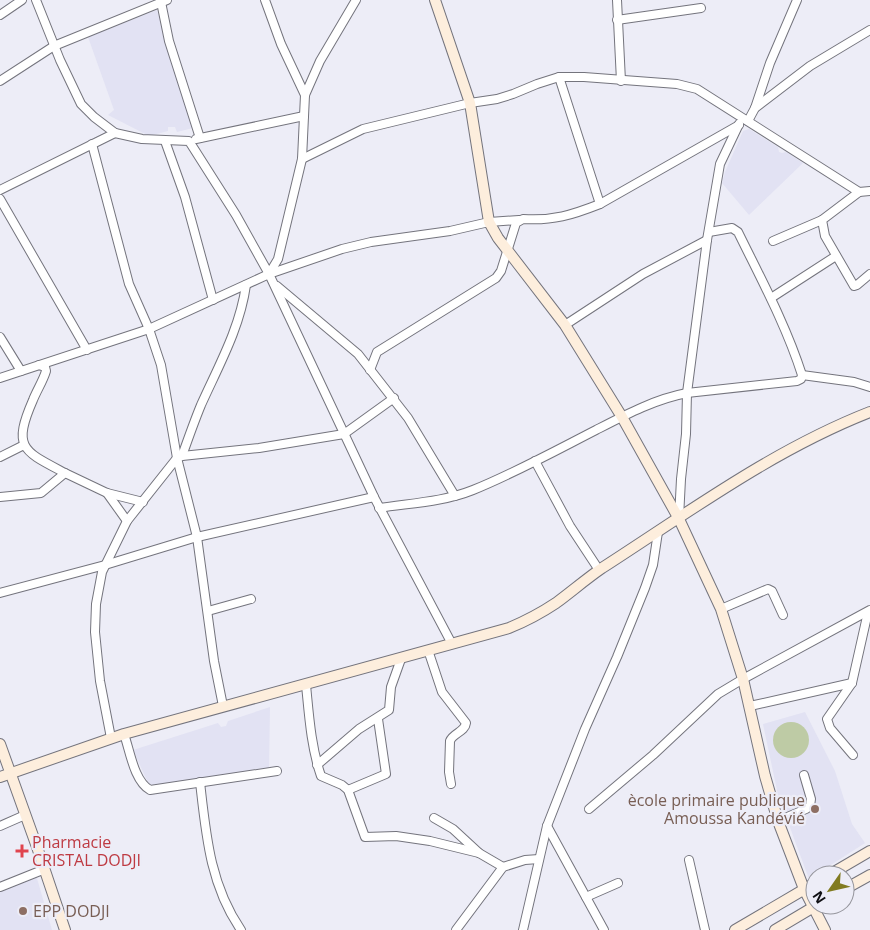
<svg xmlns="http://www.w3.org/2000/svg" width="870" height="930" font-family="'Open Sans',sans-serif">
  <style>
    .built { fill: #e2e2f3 }
    .park { fill: #becba5 }
    .lines { fill: none; stroke-linecap: round; stroke-linejoin: round }
    .street-casing { stroke: #74747d; stroke-width: 10 }
    .secondary-casing { stroke: #74747d; stroke-width: 12 }
    .street { stroke: #fff; stroke-width: 8 }
    .secondary { stroke: #fdeedd; stroke-width: 10 }
    .education-dot { fill: #8d6e63; stroke: #ededf7; stroke-width: 2 }
    .health-dot { fill: #e0444e; stroke: #ededf7; stroke-width: 2 }
    .labels { text-anchor: middle; stroke-width: 4.5; stroke-linejoin: round; paint-order: stroke }
    .education-label { font-size: 16px; fill: #785e54; stroke: #ededf7; text-anchor: end }
    .health-label { font-size: 16px; fill: #be3a42; stroke: #ededf7; text-anchor: start }
  </style>
  <rect width="100%" height="100%" fill="#ededf7"/>
  <g class="built">
    <polygon points="157,10 193,128 177,132 175,127 168,127 168,131 149,136 108,115 114,110 88,37"/>
    <polygon points="749,129 778,147 779,152 782,153 786,152 803,163 749,215 722,183 725,172 743,131"/>
    <polygon points="270,707 269,770 149,785 133,750 218,723 221,727 226,726 228,721"/>
    <polygon points="805,712 835,771 852,824 865,843 809,879 778,795 763,724"/>
    <polygon points="36,875 52,930 0,930 0,891"/>
  </g>
  <circle class="park" cx="791" cy="740" r="18"/>
  <g class="lines">
    <defs>
      <g id="street">
        <polyline points="36,0 60,60 81,104 94,117 115,133 142,139 189,141 236,215 269,274 374,497 452,644"/>
        <polyline points="265,0 281,44 305,95"/>
        <polyline points="617,0 621,81"/>
        <polyline points="161,2 169,41 200,138"/>
        <polyline points="0,15 22,0"/>
        <polyline points="617,20 701,8"/>
        <polyline points="559,77 600,204"/>
        <polyline points="0,81 54,46 167,0"/>
        <polyline points="755,108 770,63 797,0"/>
        <polyline points="748,121 755,108 810,66 870,30"/>
        <polyline points="196,139 304,116"/>
        <polyline points="165,141 185,197 213,300"/>
        <polyline points="92,144 129,284 149,329 161,365 177,458 197,537 214,661 223,706"/>
        <polyline points="302,159 363,129 470,103 497,99 513,94 537,84 559,77 584,77 677,84 697,89 859,192"/>
        <polyline points="0,190 115,133"/>
        <polyline points="870,191 859,192 822,220 825,236 854,286 857,285 870,274"/>
        <polyline points="0,199 87,350"/>
        <polyline points="773,241 822,220"/>
        <polyline points="269,274 278,259 302,159 305,95 320,61 356,0"/>
        <polyline points="277,286 358,354 408,418 455,496"/>
        <polyline points="771,298 836,256"/>
        <polyline points="565,325 643,274 707,240"/>
        <polyline points="0,337 21,371"/>
        <path d="M39,365l6,2 1,4c-3,10 -9,19 -13,29 -21,48 -10,51 32,73"/>
        <path d="M370,370l7,-18 119,-74 5,-7 15,-48 7,-4c30,2 49,-4 77,-15l139,-79"/>
        <polyline points="802,375 854,382 870,387"/>
        <polyline points="0,378 149,329 269,274 342,249 371,242 450,231 489,222 519,220"/>
        <path d="M182,456c6,-17 12,-34 19,-51 18,-40 39,-77 45,-120"/>
        <polyline points="0,457 24,445"/>
        <polyline points="535,461 570,526 599,570"/>
        <polyline points="107,493 127,521"/>
        <polyline points="0,497 41,493 65,473 107,493 143,502"/>
        <path d="M379,508c32,-5 64,-6 94,-18 42,-17 82,-39 123,-60 29,-15 59,-31 91,-37l110,-12 4,-2 1,-4c-16,-50 -41,-96 -64,-143l-6,-4 -23,4"/>
        <polyline points="679,518 681,479 686,434 687,393 707,240 720,164 739,124"/>
        <polyline points="0,593 105,565 197,537 374,497"/>
        <polyline points="721,609 768,589 772,591 783,615"/>
        <polyline points="208,611 251,599"/>
        <path d="M428,650l14,42 24,31c-1,9 -13,10 -16,18l-1,31 2,12"/>
        <path d="M306,685c3,30 5,62 15,91l21,9 6,5 17,47 31,-1 34,5 49,12 24,14"/>
        <polyline points="750,706 852,683"/>
        <path d="M124,734c6,17 10,47 26,56l127,-19"/>
        <polyline points="111,738 100,681 95,632 96,604 102,572 127,521 177,458 182,456 259,448 344,434 394,398"/>
        <polyline points="853,755 830,728 827,719 852,683 868,612"/>
        <polyline points="317,765 359,729 389,710 391,687 401,659"/>
        <path d="M200,782c6,53 10,103 41,148"/>
        <polyline points="348,790 386,774 378,719"/>
        <polyline points="589,809 653,755 718,694 743,679 870,610"/>
        <polyline points="434,818 453,829 479,853"/>
        <polyline points="778,821 806,809 810,806 811,799 804,775"/>
        <polyline points="0,826 25,815"/>
        <polyline points="547,826 604,930"/>
        <polyline points="689,860 705,930"/>
        <polyline points="0,887 45,869"/>
        <polyline points="586,897 618,883"/>
        <polyline points="456,930 503,867 525,860 539,859"/>
        <polyline points="523,930 547,826 585,729 617,657 645,588 653,565 658,532"/>
      </g>
      <g id="secondary">
        <polyline points="435,0 470,103 489,222 498,238 565,325 622,417 679,519 721,609 743,679 765,776 778,821 804,889 825,930"/>
        <polyline points="0,744 37,847 65,930"/>
        <path d="M0,777l124,-43 385,-106c17,-7 32,-15 47,-25 15,-11 30,-24 46,-35 87,-56 171,-118 268,-156"/>
        <polyline points="829,875 870,851"/>
        <polyline points="845,889 870,875"/>
        <polyline points="735,930 815,883"/>
        <polyline points="775,930 817,905"/>
      </g>
    </defs>
    <use href="#street" class="street-casing"/>
    <use href="#secondary" class="secondary-casing"/>
    <use href="#street" class="street"/>
    <use href="#secondary" class="secondary"/>
  </g>
  <g class="education-dot">
    <circle cx="815" cy="809" r="5"/>
    <circle cx="23" cy="911" r="5"/>
  </g>
  <path class="health-dot" d="M19.5 843.5h5v5h5v5h-5v5h-5v-5h-5v-5h5z"/>
  <g class="labels">
    <g class="education-label">
      <text x="805" y="806">ècole primaire publique<tspan x="805" dy="18">Amoussa Kandévié</tspan></text>
      <text x="33" y="917" text-anchor="start">EPP DODJI</text>
    </g>
    <g class="health-label">
      <text x="32" y="848">Pharmacie<tspan x="32" dy="18">CRISTAL DODJI</tspan></text>
    </g>
  </g>
  <g transform="translate(830 890) rotate(236)"><circle r="24" fill="#ededf7" stroke="#95959c"/>
  <path d="M0-4L9 19L0 12L-9 19Z" fill="#817b21"/>
  <text y="-8" font-size="14" font-weight="bold" text-anchor="middle" fill="#101014">N</text>
  </g>
</svg>
